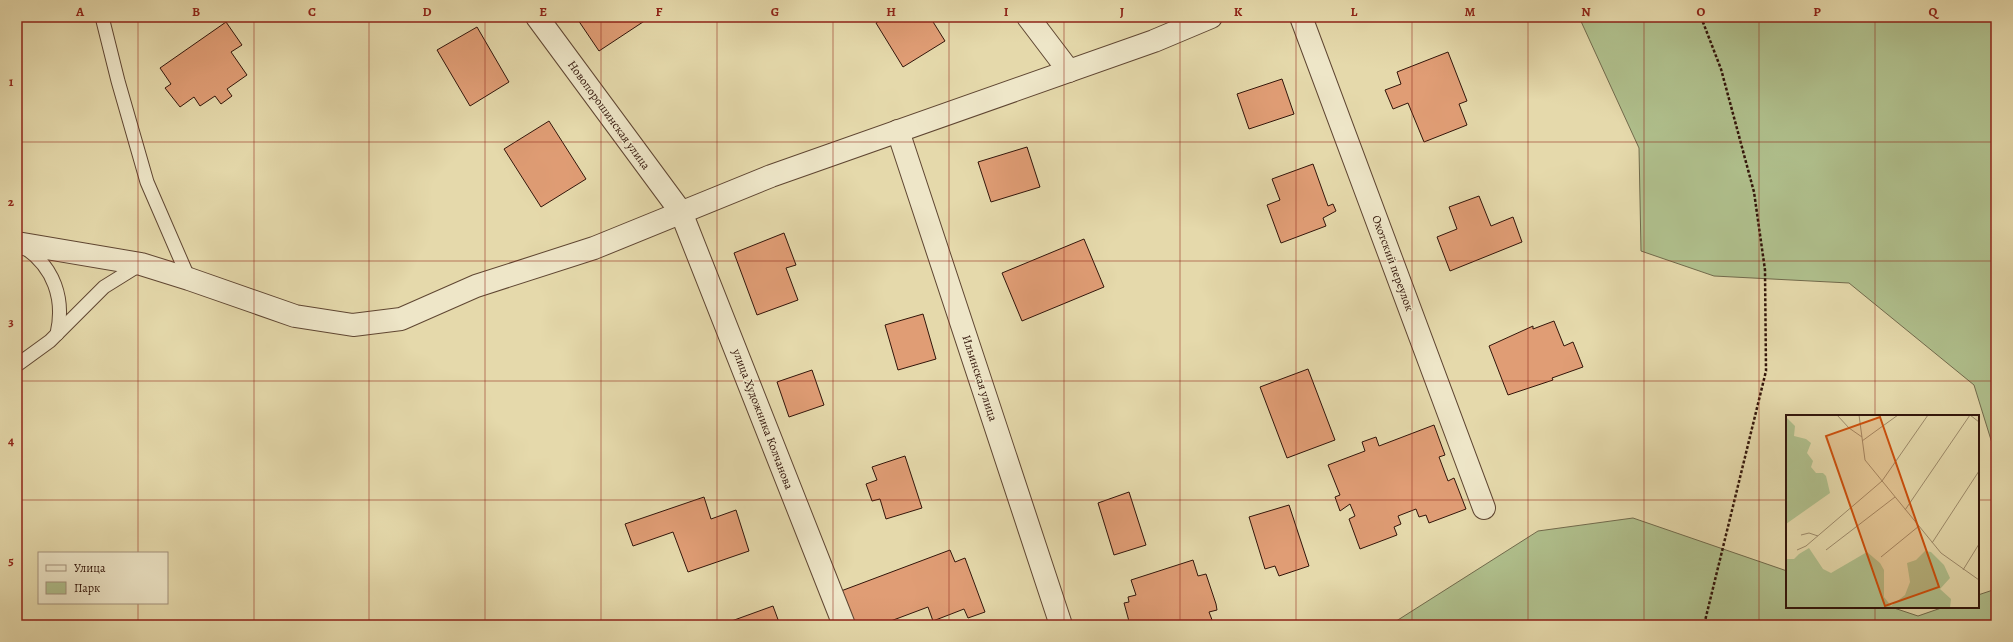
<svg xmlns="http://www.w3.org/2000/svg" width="2013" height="642" font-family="Alegreya,serif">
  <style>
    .green { fill: #b0c08d; stroke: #716a4c }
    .building { fill: #e09d75; stroke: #32150a }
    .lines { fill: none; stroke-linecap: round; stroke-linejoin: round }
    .service-casing { stroke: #5f4632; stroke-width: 15 }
    .minor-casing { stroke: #5f4632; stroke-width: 24 }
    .path { stroke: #32150a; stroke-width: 2.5; stroke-dasharray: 3 2; stroke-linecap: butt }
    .service { stroke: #eee6c8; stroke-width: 13 }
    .minor { stroke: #eee6c8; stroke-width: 22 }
    .grid { fill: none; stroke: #8f2418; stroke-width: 1; stroke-opacity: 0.55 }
    .labels { text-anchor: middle; stroke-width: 3; stroke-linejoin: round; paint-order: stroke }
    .street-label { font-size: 12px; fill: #32150a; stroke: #eee6c8 }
    .inset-road { fill: none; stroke: #9d8b6b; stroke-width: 1 }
    .view { fill: #cd4f0c; fill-opacity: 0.15; stroke: #cd4f0c; stroke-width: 2 }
    .inset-edge { fill: none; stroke: #32150a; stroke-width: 2 }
    .neatline { fill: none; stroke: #8f2418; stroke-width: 1.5 }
    .grid-label { font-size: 13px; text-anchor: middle; font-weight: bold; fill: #8f2418 }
  </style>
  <rect width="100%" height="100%" fill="#e5d9ab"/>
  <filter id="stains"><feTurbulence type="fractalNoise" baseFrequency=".005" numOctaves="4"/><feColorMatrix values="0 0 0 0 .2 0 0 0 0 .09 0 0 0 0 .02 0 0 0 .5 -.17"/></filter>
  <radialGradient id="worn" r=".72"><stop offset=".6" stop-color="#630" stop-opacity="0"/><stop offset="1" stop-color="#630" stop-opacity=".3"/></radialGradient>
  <g class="green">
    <polygon points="1579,17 1996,17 1996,456 1974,385 1849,283 1714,276 1641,251 1639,148"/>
    <polygon points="1633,518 1787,571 1787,607 1891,607 1918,616 1944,607 1978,607 1978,595 1996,589 1996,625 1390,625 1538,531"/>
  </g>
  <g class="building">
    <polygon points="576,17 648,17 649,18 599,51"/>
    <polygon points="885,17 930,17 945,41 903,67 876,23"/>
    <polygon points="226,22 242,45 231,52 247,75 227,89 232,96 221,104 215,96 200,106 194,97 180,107 165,88 171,84 160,68"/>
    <polygon points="477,27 509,82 470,106 437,50"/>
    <polygon points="1448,52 1467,101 1459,104 1467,125 1424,142 1408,103 1393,109 1385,90 1401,84 1397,72"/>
    <polygon points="1282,79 1294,114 1249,129 1237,94"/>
    <polygon points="549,121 586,179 541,207 504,149"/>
    <polygon points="1027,147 1040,187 991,202 978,162"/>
    <polygon points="1313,164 1328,206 1333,204 1336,211 1323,218 1326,226 1281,243 1267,205 1280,200 1272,179"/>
    <polygon points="1479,196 1491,226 1513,217 1522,242 1450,271 1437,237 1457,229 1449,207"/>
    <polygon points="784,233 796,265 786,268 798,300 757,315 734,253"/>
    <polygon points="1084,239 1104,287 1022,321 1002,273"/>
    <polygon points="923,314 936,359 898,370 885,325"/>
    <polygon points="1554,321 1564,346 1573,342 1583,367 1552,378 1553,380 1508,395 1489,346 1533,326 1533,329"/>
    <polygon points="1308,369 1335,440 1287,458 1260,387"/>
    <polygon points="812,370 824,405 789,417 777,382"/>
    <polygon points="1434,425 1445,455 1439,457 1448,481 1454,478 1466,509 1429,523 1426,515 1419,517 1416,509 1398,516 1401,524 1394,527 1397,535 1360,549 1349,519 1355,516 1350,504 1340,511 1335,497 1340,495 1328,465 1365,451 1362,442 1376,437 1379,446"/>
    <polygon points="905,456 922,508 886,519 880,499 872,501 866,484 877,480 872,467"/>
    <polygon points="1129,492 1146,545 1114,555 1098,503"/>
    <polygon points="704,497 711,519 736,510 749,551 688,572 673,532 633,546 625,524"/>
    <polygon points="1289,505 1309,566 1279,576 1275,566 1265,569 1249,517"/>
    <polygon points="950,550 955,562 965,558 985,612 968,618 964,609 933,621 928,607 880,625 867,625 865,621 854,625 833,594"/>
    <polygon points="1193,560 1198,576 1206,574 1216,604 1217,610 1209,612 1214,625 1130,625 1124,603 1129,602 1128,597 1136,595 1131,580"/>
    <polygon points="773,606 780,625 726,625 726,623"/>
  </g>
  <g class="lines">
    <defs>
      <g id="service">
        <polyline points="102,17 118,81 147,182 189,279"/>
        <path d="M24,247c30,20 41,52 33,87"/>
        <polyline points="17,365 50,341 104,287 141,264"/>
      </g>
      <g id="minor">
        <polyline points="537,17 681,212 844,625"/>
        <polyline points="1028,17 1069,71"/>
        <polyline points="1301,17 1484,508"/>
        <polyline points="898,131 1061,625"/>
        <polyline points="17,243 141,264 189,279 295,316 353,325 401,319 476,286 594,248 771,176 1154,41 1211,17"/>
      </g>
    </defs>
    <use href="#service" class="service-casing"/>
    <use href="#minor" class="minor-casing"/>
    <polyline class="path" points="1701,17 1721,69 1754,192 1765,270 1766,371 1704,625"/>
    <use href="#service" class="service"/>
    <use href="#minor" class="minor"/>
  </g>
  <path class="grid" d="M138,17v536M254,17v608M369,17v608M485,17v608M601,17v608M717,17v608M833,17v608M949,17v608M1064,17v608M1180,17v608M1296,17v608M1412,17v608M1528,17v608M1644,17v608M1759,17v608M1875,17v399M17,142h1979M17,261h1979M17,381h1979M17,500h1770M1978,500h18M138,603v22M1875,607v18"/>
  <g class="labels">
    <g class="street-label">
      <text transform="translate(609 115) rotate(54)" y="4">Новопорошинская улица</text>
      <text transform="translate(1393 263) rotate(70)" y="4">Охотский переулок</text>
      <text transform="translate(980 378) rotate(72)" y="4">Ильинская улица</text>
      <text transform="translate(763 419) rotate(69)" y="4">улица Художника Колчанова</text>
    </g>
  </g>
  <g transform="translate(1786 415)">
    <rect width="193" height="193" fill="#e5d9ab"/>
    <path d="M0,2l9,9 -1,10 12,3 5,4 -4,10 6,8 -2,6 5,6h7l3,3 4,17 -44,31zM23,133l14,21 8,4 36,-21 13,11 4,7v27l7,9 14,-11 5,-13 -3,-19 9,-3 9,-9 6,1 13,13 6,13 -10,11 11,10 -1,9h-164v-49h8l5,-5z" fill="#b0c08d"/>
    <path class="inset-road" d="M51,0l12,13 13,9M73,0l6,45 76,93 38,27M76,26l36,-26M119,95l65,-95 9,7M15,120l8,-2 9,3M146,128l47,-72M11,135l9,-4 76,-65 46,-66M40,135l69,-53M95,142l38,-31M177,155l16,-26"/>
    <path class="view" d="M94,2l59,170 -54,19 -59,-170z"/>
    <rect width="193" height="193" class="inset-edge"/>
  </g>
  <rect width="2013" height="642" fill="none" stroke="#e5d9ab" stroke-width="44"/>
  <rect x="38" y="552" width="130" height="52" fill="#eee6c8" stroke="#a3927c"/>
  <rect x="46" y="565" width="20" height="6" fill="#eee6c8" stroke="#a3927c"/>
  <text x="74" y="572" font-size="12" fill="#32150a">Улица</text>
  <rect x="46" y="582" width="20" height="12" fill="#b0c08d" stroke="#a3927c"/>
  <text x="74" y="592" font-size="12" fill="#32150a">Парк</text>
  <rect x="22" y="22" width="1969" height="598" class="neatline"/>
  <g class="grid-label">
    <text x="80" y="16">A</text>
    <text x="196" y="16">B</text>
    <text x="312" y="16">C</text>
    <text x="427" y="16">D</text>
    <text x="543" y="16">E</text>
    <text x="659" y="16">F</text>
    <text x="775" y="16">G</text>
    <text x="891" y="16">H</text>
    <text x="1006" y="16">I</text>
    <text x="1122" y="16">J</text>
    <text x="1238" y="16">K</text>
    <text x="1354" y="16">L</text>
    <text x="1470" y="16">M</text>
    <text x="1586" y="16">N</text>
    <text x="1701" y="16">O</text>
    <text x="1817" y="16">P</text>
    <text x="1933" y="16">Q</text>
    <text x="11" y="86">1</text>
    <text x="11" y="206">2</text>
    <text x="11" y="326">3</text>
    <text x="11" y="445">4</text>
    <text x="11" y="565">5</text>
  </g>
  <rect width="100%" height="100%" filter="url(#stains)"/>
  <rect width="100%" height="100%" fill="url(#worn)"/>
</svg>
